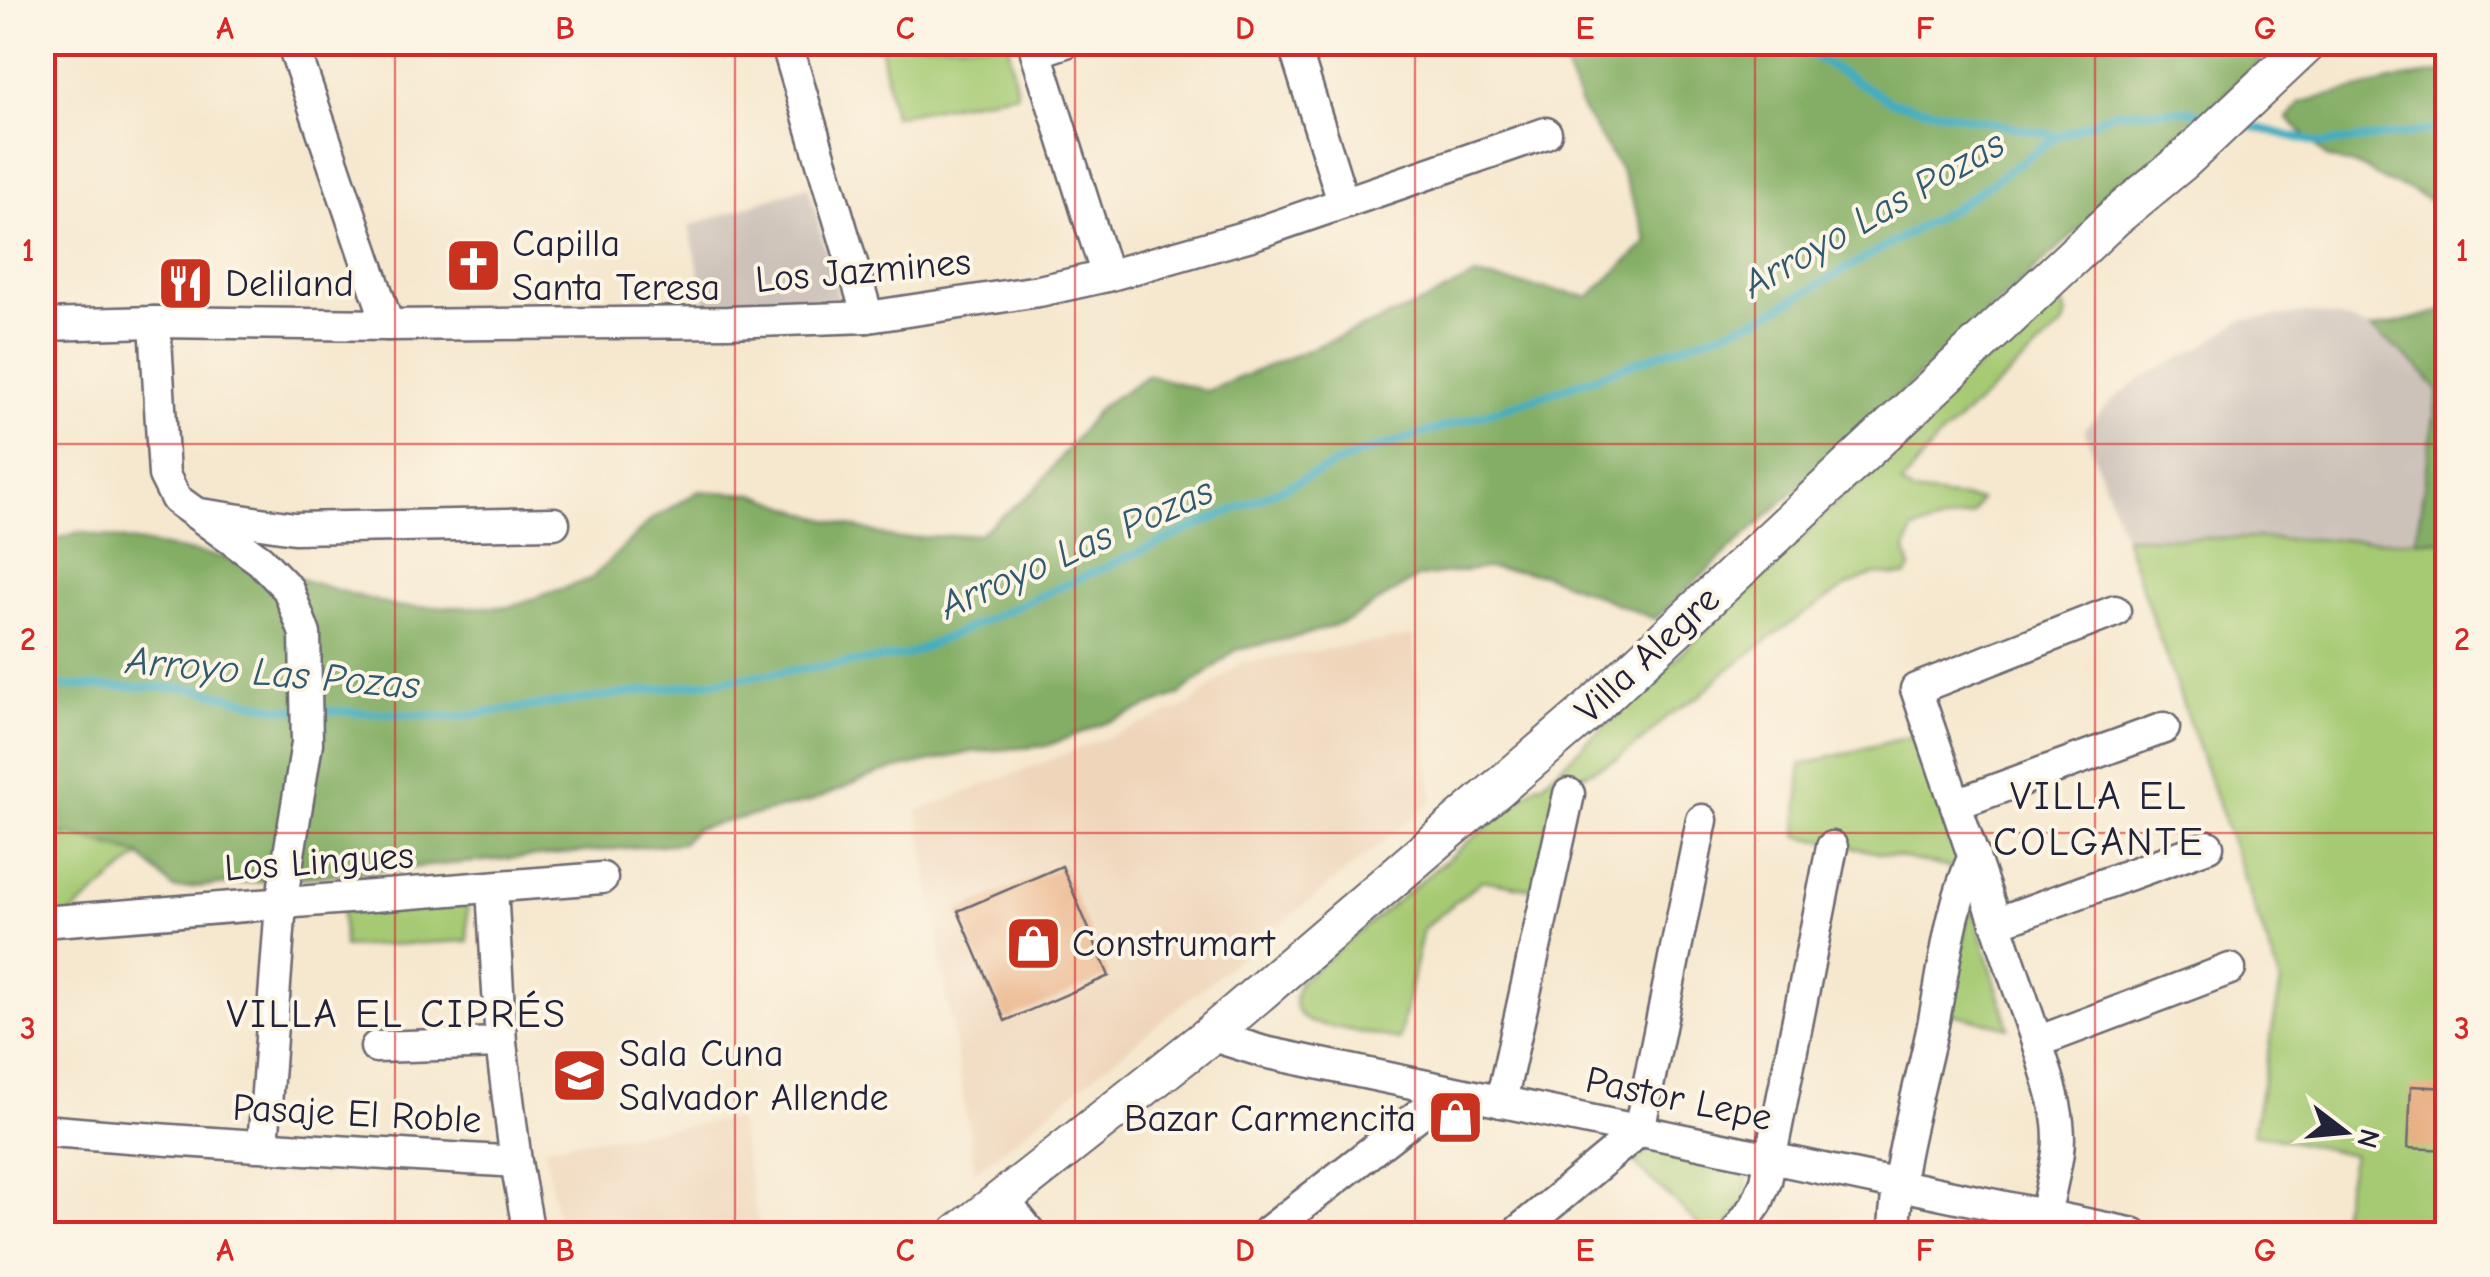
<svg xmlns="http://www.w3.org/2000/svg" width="2490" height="1277" font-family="'Comic Neue',sans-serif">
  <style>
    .built { fill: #efd6bb }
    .industrial { fill: #cdc2b9 }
    .green { fill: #a6ca73; stroke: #647657; stroke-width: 2.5 }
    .forest { fill: #84ae65; stroke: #536850; stroke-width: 2.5 }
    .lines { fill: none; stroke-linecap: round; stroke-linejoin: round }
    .stream { stroke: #42adc1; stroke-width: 8 }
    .building { fill: #e7a779 }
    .minor-casing { stroke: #6c676f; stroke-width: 35 }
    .major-casing { stroke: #6c676f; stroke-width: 42 }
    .minor { stroke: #fff; stroke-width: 30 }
    .major { stroke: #fff; stroke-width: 38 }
    .grid { fill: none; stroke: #d62828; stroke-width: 2.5; stroke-opacity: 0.55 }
    .labels { text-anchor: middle; stroke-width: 8; stroke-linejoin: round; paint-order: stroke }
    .poi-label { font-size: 38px; fill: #22223b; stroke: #fcf5e5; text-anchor: start }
    .street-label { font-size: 38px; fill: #22223b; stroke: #fcf5e5 }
    .water-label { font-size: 40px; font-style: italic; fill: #2f5a71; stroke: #fcf5e5 }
    .neighbourhood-label { font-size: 40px; letter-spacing: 2.5px; fill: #22223b; stroke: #fcf5e5 }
    .neatline { fill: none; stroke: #d62828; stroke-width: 4 }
    .grid-label { font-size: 32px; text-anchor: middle; font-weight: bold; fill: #d62828 }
  </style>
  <rect width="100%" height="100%" fill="#fcf5e5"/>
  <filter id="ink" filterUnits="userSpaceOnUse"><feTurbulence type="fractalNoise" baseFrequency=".01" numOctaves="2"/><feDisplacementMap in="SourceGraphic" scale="20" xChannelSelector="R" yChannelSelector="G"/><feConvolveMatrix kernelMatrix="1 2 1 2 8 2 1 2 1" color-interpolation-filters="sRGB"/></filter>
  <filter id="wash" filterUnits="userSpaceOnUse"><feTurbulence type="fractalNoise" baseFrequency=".0048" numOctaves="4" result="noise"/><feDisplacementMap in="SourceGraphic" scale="40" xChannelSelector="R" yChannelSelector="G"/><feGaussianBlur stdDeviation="2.25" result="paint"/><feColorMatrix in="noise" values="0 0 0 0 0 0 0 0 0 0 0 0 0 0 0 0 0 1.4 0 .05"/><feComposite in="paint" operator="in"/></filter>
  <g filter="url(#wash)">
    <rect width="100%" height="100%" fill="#f6e8cf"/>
    <g class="built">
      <polygon points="1413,636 1433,801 975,1172 918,811 1188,706 1240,663"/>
      <polygon points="737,1119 761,1234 559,1234 545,1146"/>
    </g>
    <g class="industrial">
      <polygon points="808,186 839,299 706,302 689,226"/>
      <polygon points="2315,313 2352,321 2371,329 2401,351 2426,374 2438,391 2416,540 2124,537 2084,429 2114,399 2142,378 2200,348 2242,320"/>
    </g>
    <g class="green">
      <polygon points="880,43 1008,43 1017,93 893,116"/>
      <path d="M2063,305l4,9 -3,11 -127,115 -36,45 11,7 68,8 -8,15 -59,15 -7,20 5,19 -6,7 -29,-2 -28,11 -66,44 -61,46 -20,20 -35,22 -23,23 -25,19 -59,26 -26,104 -51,-9 -59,49 -24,111 -90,-18c-18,-11 -16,-23 -9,-41l238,-197h4l213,-200 201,-200 97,-78z"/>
      <polygon points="2124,537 2447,541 2447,1225 2392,1228 2339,1219 2353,1155 2253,1133 2281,983"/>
      <polygon points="1915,735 1959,859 1952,868 1797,836 1801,765"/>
      <polygon points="43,833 75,835 141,855 65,919 43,943"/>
      <polygon points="1971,901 2009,1028 1948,1013"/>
      <polygon points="467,903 468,941 344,947 342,910"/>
      <polygon points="1657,1148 1731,1161 1742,1169 1747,1179 1746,1198 1722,1234 1708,1234 1634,1163 1648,1150"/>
    </g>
    <g class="forest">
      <polygon points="1555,43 2281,43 1655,619 1543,574 1488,568 1418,577 1348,621 1304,635 1236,650 1179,695 1046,746 972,752 879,773 809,802 695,829 682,843 174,889 140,855 75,835 43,833 42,544 79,532 227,558 396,607 508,607 591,579 651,520 699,491 755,494 817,517 898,539 979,534 1035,490 1099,408 1148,375 1207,391 1420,304 1475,276 1589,297 1648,242 1621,170 1583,111"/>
      <polygon points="2447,72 2447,210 2408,189 2384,181 2366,169 2326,157 2288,119 2301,102 2404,78"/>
      <path d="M2447,310v231l-31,-1 22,-149c-18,-26 -42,-43 -67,-62z"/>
    </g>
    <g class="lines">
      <g class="stream">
        <polyline points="1789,42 1892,102 2058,136 2116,112 2186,110 2214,117"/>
        <polyline points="2242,124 2322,144 2448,129"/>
        <polyline points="42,688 66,686 192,688 277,708 300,710"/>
        <polyline points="314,710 455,717 907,655 1362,453 1542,396 1762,317 1960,204 2058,136"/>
      </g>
    </g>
    <g id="blocks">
      <g class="building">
        <polygon points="1062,866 1109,976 1005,1021 958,911"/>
        <polygon points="2411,1086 2448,1088 2448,1150 2408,1148"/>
      </g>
    </g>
  </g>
  <g filter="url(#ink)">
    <use href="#blocks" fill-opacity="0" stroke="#6c676f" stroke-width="2.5"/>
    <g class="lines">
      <defs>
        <g id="minor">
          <polyline points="292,42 388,325"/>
          <polyline points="786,42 868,317"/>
          <polyline points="1066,42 1036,52 1107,276"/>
          <polyline points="1293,42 1343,202"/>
          <polyline points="155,322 164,475 176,499 260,560 288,589 305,634 307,743 281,904 263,1145"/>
          <polyline points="42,325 155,322 388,325 728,322 868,317 1039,291 1107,276 1251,235 1546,133"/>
          <polyline points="200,514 294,528 554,523"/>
          <polyline points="1956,804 2164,728"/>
          <polyline points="492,888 501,1043 516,1162 529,1234"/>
          <polyline points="42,922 602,878"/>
          <polyline points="1996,923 2208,846"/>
          <polyline points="1210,1035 1264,1052 2134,1234"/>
          <polyline points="2037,1042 2230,969"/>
          <polyline points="376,1047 501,1043"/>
          <polyline points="1501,1102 1569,794"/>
          <path d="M42,1130c158,14 316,22 474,32"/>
          <polyline points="1004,1200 1031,1234"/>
          <path d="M2045,1216c4,-21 10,-43 13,-64 5,-37 -11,-75 -21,-110l-121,-353 199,-78"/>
          <polyline points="1265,1234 1449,1091"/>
          <polyline points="1515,1234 1639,1131 1702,820"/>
          <polyline points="1735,1234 1757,1203 1766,1181 1832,847"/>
          <path d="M1900,1234l-6,-6c4,-68 24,-132 38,-198 12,-58 17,-120 42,-174"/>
        </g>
        <polyline id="major" points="958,1234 1210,1035 1587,712 2115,217 2184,160 2309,42"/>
      </defs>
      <use href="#minor" class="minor-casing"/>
      <use href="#major" class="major-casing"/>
      <use href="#minor" class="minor"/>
      <use href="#major" class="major"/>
    </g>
  </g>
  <path class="grid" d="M395,42v1192M735,42v1192M1075,42v1192M1415,42v1192M1755,42v1192M2095,42v1192M42,444h2406M42,833h2406"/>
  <defs>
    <symbol id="church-square" viewBox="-11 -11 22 22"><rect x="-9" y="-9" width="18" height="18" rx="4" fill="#c8321e" stroke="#fcf5e5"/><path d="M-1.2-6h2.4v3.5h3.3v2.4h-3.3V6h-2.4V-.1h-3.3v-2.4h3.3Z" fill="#fff"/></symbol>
    <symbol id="restaurant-square" viewBox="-11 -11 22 22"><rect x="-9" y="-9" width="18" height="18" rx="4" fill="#c8321e" stroke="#fcf5e5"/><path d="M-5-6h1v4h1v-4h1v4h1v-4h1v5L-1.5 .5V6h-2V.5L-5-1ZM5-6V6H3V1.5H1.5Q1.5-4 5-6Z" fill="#fff"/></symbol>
    <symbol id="shop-square" viewBox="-11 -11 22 22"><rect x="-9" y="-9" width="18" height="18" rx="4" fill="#c8321e" stroke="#fcf5e5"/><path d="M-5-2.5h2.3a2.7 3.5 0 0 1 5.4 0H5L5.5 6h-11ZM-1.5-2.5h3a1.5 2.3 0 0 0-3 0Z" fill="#fff"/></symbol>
    <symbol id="school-square" viewBox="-11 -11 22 22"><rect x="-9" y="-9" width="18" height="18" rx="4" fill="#c8321e" stroke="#fcf5e5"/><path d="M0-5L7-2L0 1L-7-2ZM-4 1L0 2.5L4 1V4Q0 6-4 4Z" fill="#fff"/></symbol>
  </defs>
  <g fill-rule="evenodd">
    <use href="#church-square" x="442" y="234" width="63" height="63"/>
    <use href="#restaurant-square" x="154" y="252" width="63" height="63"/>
    <use href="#shop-square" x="1002" y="912" width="63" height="63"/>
    <use href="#school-square" x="548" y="1044" width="63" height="63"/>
    <use href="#shop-square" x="1424" y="1086" width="63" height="63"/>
  </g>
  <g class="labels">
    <g class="poi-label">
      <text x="512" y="256">Capilla<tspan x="512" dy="44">Santa Teresa</tspan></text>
      <text x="225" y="296">Deliland</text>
      <text x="1072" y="956">Construmart</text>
      <text x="619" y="1066">Sala Cuna<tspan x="619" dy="44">Salvador Allende</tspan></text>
      <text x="1416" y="1131" text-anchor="end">Bazar Carmencita</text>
    </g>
    <g class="street-label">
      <text transform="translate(863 270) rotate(-5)" y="13">Los Jazmines</text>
      <text transform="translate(1647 654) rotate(-43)" y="13">Villa Alegre</text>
      <text transform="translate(319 861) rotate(-4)" y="13">Los Lingues</text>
      <text transform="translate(1679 1098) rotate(12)" y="13">Pastor Lepe</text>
      <text transform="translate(357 1113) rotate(3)" y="13">Pasaje El Roble</text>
    </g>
    <g class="water-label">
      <text transform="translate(1873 213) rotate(-30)" y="14">Arroyo Las Pozas</text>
      <text transform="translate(1076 547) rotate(-24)" y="14">Arroyo Las Pozas</text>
      <text transform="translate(273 672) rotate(5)" y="14">Arroyo Las Pozas</text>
    </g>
    <g class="neighbourhood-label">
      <text x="2099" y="809">VILLA EL<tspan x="2099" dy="46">COLGANTE</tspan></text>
      <text x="397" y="1027">VILLA EL CIPRÉS</text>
    </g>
  </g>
  <rect width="2490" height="1277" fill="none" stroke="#fcf5e5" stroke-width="110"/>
  <g transform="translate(2345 1132) rotate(106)" stroke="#fcf5e5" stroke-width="8" paint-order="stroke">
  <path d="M0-8L18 38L0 25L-18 38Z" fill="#22223b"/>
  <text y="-15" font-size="28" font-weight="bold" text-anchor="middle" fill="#22223b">N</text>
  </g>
  <rect x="55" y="55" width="2380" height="1167" class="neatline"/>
  <g class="grid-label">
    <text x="225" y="39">A</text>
    <text x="565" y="39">B</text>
    <text x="905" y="39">C</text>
    <text x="1245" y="39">D</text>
    <text x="1585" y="39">E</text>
    <text x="1925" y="39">F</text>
    <text x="2265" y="39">G</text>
    <text x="28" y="261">1</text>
    <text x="2462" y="261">1</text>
    <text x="28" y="650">2</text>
    <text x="2462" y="650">2</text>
    <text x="28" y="1039">3</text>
    <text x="2462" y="1039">3</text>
    <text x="225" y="1261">A</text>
    <text x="565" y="1261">B</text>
    <text x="905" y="1261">C</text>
    <text x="1245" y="1261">D</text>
    <text x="1585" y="1261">E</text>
    <text x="1925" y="1261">F</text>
    <text x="2265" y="1261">G</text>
  </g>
</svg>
